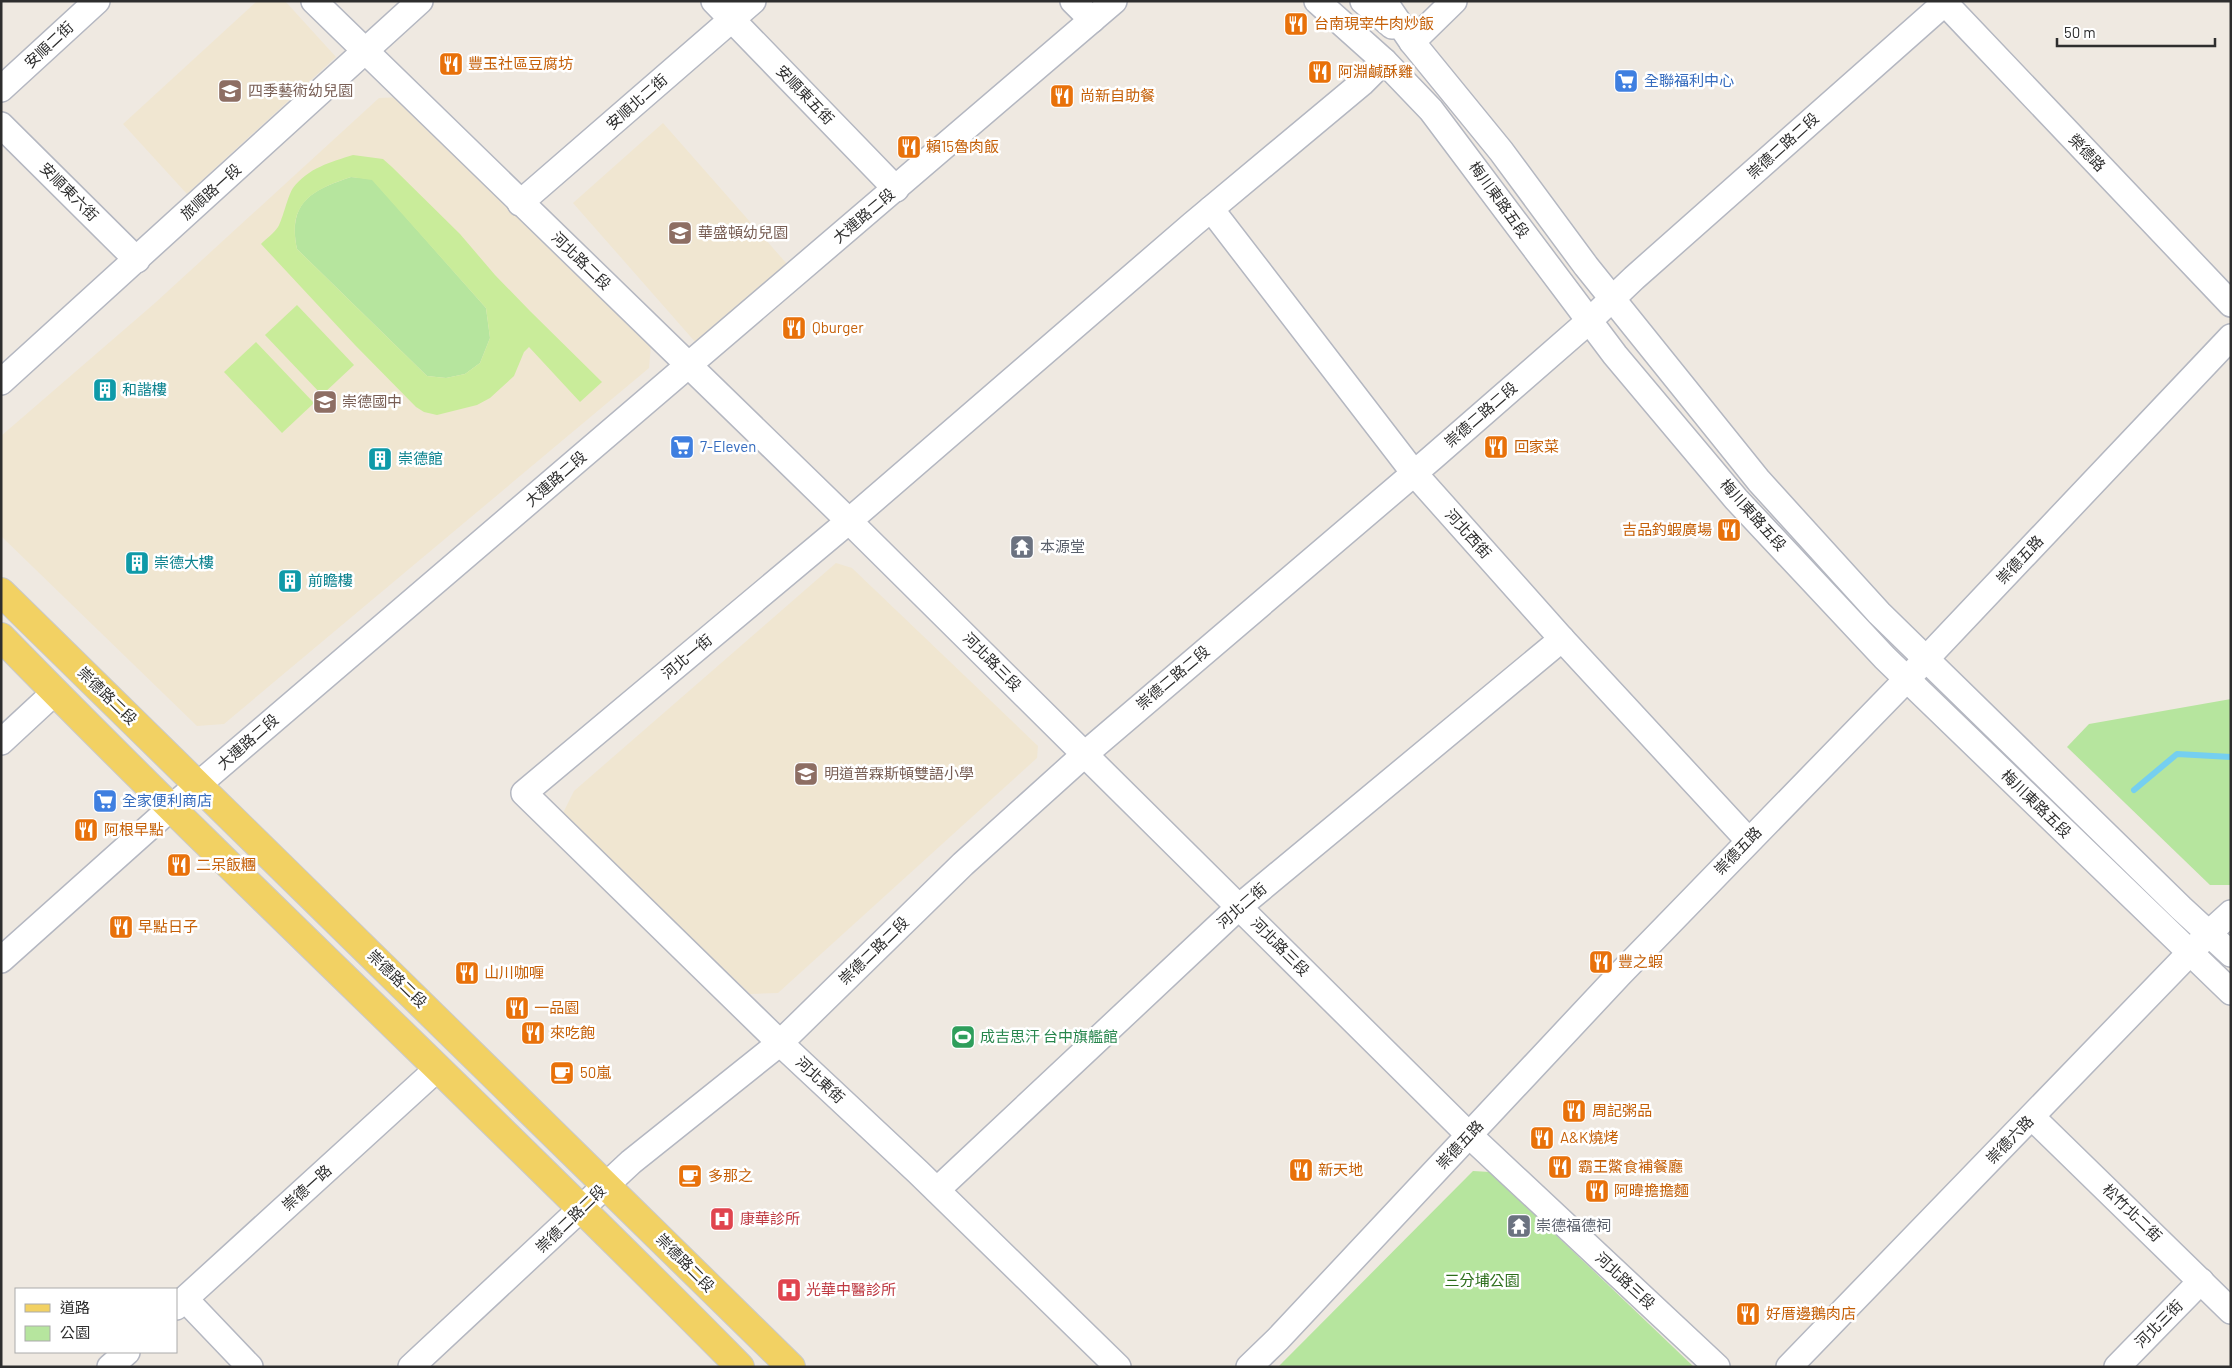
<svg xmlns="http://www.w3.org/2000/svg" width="2232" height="1368" font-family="Barlow,'Noto Sans TC',sans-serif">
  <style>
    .education { fill: #f0e6d1 }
    .green { fill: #b6e59e }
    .pitch { fill: #c9ec9a; fill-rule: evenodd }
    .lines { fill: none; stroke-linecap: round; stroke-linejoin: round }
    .stream { stroke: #75cff0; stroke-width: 6 }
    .minor-casing { stroke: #b4b7c1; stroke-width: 28 }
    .major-casing { stroke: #c9c9c9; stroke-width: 30 }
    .minor { stroke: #fff; stroke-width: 25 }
    .major { stroke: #f2d163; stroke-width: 28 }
    .labels { text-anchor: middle; stroke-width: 5; stroke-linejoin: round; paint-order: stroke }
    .food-label { font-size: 15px; fill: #c56008; stroke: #fff; text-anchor: start }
    .street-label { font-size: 15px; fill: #2e2e2e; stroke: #fff }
    .shop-label { font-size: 15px; fill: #366cbe; stroke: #fff; text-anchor: start }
    .education-label { font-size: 15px; fill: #785e54; stroke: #fff; text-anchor: start }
    .culture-label { font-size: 15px; fill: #0d838f; stroke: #fff; text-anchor: start }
    .worship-label { font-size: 15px; fill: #5b616d; stroke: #fff; text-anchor: start }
    .leisure-label { font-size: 15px; fill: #27864d; stroke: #fff; text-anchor: start }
    .health-label { font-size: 15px; fill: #be3a42; stroke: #fff; text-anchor: start }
    .park-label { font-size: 15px; fill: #2c6e1b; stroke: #fff }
  </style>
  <rect width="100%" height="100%" fill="#efe9e1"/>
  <g class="education">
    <polygon points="257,1 285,1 336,57 187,194 123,124"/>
    <polygon points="402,97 651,345 649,368 224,724 197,726 1,536 1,436 155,303 379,98"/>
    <polygon points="663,123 787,264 697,344 573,203"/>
    <polygon points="836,563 852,568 1038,746 1037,758 778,993 750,994 562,815 574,791"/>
  </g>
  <g class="green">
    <path d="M351,177l21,2 114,129 4,30 -10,25 -15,11 -19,4 -19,-2 -130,-127c-10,-47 15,-59 54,-72z"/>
    <polygon points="2231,699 2231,885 2210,885 2067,747 2089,724"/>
    <polygon points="1473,1171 1490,1172 1694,1367 1278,1367"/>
  </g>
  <g class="pitch">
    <path d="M353,155l30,4 9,8 68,67 35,41 35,36 72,71 -22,20 -51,-55 -5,5 -10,24 -24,22 -13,7 -40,10 -13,-3 -8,-5 -61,-62 -94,-101c5,-5 13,-11 17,-17 5,-9 10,-32 15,-39 15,-20 38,-26 60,-33zM351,177l21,3 114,128 4,30 -10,25 -15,11 -19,4 -19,-2 -130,-127c-10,-46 15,-59 54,-72z"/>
    <polygon points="297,305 354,365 322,395 265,335"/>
    <polygon points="256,342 314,403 282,433 224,372"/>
  </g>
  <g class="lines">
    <polyline class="stream" points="2134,790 2177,754 2231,757"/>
    <defs>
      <g id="minor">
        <polyline points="314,1 849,521 1469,1135 1717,1367"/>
        <polyline points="714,1 896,189"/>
        <polyline points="1073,1 1092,20"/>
        <polyline points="1317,1 1384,61 1431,110 1615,355 1736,499 1885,658 2231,992"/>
        <polyline points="1363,1 1392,26"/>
        <polyline points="1384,1 1412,42 1501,151 1586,266 1759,481 1879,613 2181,908 2231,954"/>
        <polyline points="1943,1 2231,304"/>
        <polyline points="1412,42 1454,1"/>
        <polyline points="1,89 97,1"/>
        <polyline points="1,125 137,260"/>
        <polyline points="520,203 753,1"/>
        <polyline points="1211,209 1414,473 1562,639 1748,840"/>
        <polyline points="1,382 420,1"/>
        <polyline points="1,742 55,692"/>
        <polyline points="1,960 172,807 1114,1"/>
        <polyline points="2032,1117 2231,1311"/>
        <polyline points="937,1190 1240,906 1562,639"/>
        <polyline points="185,1299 250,1367"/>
        <polyline points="176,1307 437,1069"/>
        <polyline points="110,1367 127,1352"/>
        <polyline points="411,1367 631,1162 780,1043 963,864 1085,754 1432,458 1589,321 1634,278 1947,1"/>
        <polyline points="1118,1367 918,1172 780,1043 524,793 849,521 1193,224 1362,83 1384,61"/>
        <polyline points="1249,1367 1278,1339 1620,974 1907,679 2231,337"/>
        <polyline points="1789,1367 2209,933 2231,913"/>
        <polyline points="2117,1367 2201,1281"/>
      </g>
      <g id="major">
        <polyline points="1,592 791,1367"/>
        <path d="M1,637c242,248 496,483 739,730"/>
      </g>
    </defs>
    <use href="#minor" class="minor-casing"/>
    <use href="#major" class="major-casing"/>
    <use href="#minor" class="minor"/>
    <use href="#major" class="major"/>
  </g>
  <defs>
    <symbol id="restaurant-square" viewBox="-11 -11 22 22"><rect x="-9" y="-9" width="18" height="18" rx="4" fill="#e8710a" stroke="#fff"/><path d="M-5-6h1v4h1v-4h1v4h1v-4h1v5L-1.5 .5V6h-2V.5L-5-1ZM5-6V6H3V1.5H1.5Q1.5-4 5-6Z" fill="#fff"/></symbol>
    <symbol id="supermarket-square" viewBox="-11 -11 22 22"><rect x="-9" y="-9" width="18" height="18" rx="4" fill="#3f7fe0" stroke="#fff"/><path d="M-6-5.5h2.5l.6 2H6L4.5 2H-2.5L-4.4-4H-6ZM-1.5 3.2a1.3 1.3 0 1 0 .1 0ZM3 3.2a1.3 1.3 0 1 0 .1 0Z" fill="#fff"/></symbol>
    <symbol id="school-square" viewBox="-11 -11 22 22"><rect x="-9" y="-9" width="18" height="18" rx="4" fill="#8d6e63" stroke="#fff"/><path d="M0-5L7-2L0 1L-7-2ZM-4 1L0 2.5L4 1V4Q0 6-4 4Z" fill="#fff"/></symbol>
    <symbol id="building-square" viewBox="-11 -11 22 22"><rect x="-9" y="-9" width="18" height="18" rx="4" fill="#0f9aa8" stroke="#fff"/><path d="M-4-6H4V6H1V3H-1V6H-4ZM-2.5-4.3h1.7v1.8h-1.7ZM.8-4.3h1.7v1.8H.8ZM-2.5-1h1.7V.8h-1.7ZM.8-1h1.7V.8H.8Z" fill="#fff"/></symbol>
    <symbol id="temple-square" viewBox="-11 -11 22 22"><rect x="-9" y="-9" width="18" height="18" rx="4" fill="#6b7280" stroke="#fff"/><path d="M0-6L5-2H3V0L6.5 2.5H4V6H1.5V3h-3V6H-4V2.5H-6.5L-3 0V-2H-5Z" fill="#fff"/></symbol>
    <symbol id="stadium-square" viewBox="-11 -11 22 22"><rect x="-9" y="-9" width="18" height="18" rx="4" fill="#2e9e5b" stroke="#fff"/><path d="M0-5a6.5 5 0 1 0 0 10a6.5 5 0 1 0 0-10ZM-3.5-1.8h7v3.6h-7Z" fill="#fff"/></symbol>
    <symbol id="cafe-square" viewBox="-11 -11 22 22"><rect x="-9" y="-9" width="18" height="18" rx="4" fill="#e8710a" stroke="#fff"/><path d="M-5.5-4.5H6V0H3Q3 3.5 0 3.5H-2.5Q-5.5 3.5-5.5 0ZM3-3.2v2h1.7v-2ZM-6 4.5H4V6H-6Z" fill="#fff"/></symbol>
    <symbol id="hospital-square" viewBox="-11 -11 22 22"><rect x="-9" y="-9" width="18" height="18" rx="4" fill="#e0444e" stroke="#fff"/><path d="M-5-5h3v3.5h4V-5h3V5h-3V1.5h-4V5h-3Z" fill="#fff"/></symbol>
  </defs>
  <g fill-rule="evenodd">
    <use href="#restaurant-square" x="1282" y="10" width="28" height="28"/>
    <use href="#restaurant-square" x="437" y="50" width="28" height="28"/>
    <use href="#restaurant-square" x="1306" y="58" width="28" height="28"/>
    <use href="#supermarket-square" x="1612" y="67" width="28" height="28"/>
    <use href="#school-square" x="216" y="77" width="28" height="28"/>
    <use href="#restaurant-square" x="1048" y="82" width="28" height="28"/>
    <use href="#restaurant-square" x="895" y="133" width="28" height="28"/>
    <use href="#school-square" x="666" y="219" width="28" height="28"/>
    <use href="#restaurant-square" x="780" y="314" width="28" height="28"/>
    <use href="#building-square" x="91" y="376" width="28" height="28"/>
    <use href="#school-square" x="311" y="388" width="28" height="28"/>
    <use href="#supermarket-square" x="668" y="433" width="28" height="28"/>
    <use href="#restaurant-square" x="1482" y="433" width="28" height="28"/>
    <use href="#building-square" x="366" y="445" width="28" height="28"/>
    <use href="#restaurant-square" x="1715" y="516" width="28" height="28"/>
    <use href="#temple-square" x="1008" y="533" width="28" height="28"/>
    <use href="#building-square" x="123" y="549" width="28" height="28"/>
    <use href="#building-square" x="276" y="567" width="28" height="28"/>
    <use href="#school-square" x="792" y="760" width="28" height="28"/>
    <use href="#supermarket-square" x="91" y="787" width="28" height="28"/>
    <use href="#restaurant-square" x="72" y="816" width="28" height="28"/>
    <use href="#restaurant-square" x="165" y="851" width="28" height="28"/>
    <use href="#restaurant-square" x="107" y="913" width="28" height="28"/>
    <use href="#restaurant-square" x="1587" y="948" width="28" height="28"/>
    <use href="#restaurant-square" x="453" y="959" width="28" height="28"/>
    <use href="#restaurant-square" x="503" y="994" width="28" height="28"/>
    <use href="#restaurant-square" x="519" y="1019" width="28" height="28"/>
    <use href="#stadium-square" x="949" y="1023" width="28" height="28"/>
    <use href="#cafe-square" x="548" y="1059" width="28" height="28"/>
    <use href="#restaurant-square" x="1560" y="1097" width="28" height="28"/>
    <use href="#restaurant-square" x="1528" y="1124" width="28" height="28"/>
    <use href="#restaurant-square" x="1546" y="1153" width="28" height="28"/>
    <use href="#restaurant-square" x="1287" y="1156" width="28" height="28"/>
    <use href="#cafe-square" x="676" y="1162" width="28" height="28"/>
    <use href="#restaurant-square" x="1583" y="1177" width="28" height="28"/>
    <use href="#hospital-square" x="708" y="1205" width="28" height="28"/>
    <use href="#temple-square" x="1505" y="1212" width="28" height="28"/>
    <use href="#hospital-square" x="775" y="1276" width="28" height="28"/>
    <use href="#restaurant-square" x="1734" y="1300" width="28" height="28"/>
  </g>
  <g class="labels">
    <g class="food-label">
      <text x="1314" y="29">台南現宰牛肉炒飯</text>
      <text x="468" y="69">豐玉社區豆腐坊</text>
      <text x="1338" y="77">阿淵鹹酥雞</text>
      <text x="1080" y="101">尚新自助餐</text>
      <text x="926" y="152">賴15魯肉飯</text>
      <text x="812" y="333">Qburger</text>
      <text x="1514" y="452">回家菜</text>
      <text x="1712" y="535" text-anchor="end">吉品釣蝦廣場</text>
      <text x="104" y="835">阿根早點</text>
      <text x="196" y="870">二呆飯糰</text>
      <text x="138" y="932">早點日子</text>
      <text x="1618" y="967">豐之蝦</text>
      <text x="484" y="978">山川咖喱</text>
      <text x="534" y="1013">一品園</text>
      <text x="550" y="1038">來吃飽</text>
      <text x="580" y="1078">50嵐</text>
      <text x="1592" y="1116">周記粥品</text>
      <text x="1560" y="1143">A&amp;K燒烤</text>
      <text x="1578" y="1172">霸王鱉食補餐廳</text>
      <text x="1318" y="1175">新天地</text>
      <text x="708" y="1181">多那之</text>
      <text x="1614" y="1196">阿暐擔擔麵</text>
      <text x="1766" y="1319">好厝邊鵝肉店</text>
    </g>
    <g class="street-label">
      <text transform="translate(49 45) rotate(-43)" y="5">安順二街</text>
      <text transform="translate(805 95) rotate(46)" y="5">安順東五街</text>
      <text transform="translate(637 102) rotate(-41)" y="5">安順北二街</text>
      <text transform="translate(1783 146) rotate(-42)" y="5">崇德二路二段</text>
      <text transform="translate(2087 153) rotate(46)" y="5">榮德路</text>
      <text transform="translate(69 192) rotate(45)" y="5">安順東六街</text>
      <text transform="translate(211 192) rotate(-42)" y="5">旅順路一段</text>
      <text transform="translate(1499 200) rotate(54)" y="5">梅川東路五段</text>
      <text transform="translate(864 216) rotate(-40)" y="5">大連路二段</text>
      <text transform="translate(581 261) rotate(44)" y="5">河北路二段</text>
      <text transform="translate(1481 415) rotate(-41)" y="5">崇德二路二段</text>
      <text transform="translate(556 479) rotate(-41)" y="5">大連路二段</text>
      <text transform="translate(1753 515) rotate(48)" y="5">梅川東路五段</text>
      <text transform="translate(1468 534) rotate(48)" y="5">河北西街</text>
      <text transform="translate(2020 560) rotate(-47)" y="5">崇德五路</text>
      <text transform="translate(687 657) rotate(-40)" y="5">河北一街</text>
      <text transform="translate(992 662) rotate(45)" y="5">河北路三段</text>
      <text transform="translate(1173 678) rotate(-40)" y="5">崇德二路二段</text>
      <text transform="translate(107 696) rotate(44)" y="5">崇德路二段</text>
      <text transform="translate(248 742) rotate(-41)" y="5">大連路二段</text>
      <text transform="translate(2036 804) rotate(44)" y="5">梅川東路五段</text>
      <text transform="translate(1738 851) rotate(-46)" y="5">崇德五路</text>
      <text transform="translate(1242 906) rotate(-41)" y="5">河北二街</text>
      <text transform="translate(1280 947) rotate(45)" y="5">河北路三段</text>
      <text transform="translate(874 951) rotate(-44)" y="5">崇德二路二段</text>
      <text transform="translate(397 979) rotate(44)" y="5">崇德路二段</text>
      <text transform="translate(820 1080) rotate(43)" y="5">河北東街</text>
      <text transform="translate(2010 1140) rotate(-46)" y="5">崇德六路</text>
      <text transform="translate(1460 1145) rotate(-47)" y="5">崇德五路</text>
      <text transform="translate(307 1188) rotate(-42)" y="5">崇德一路</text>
      <text transform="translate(2132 1213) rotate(44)" y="5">松竹北二街</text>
      <text transform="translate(571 1219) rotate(-44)" y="5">崇德二路二段</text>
      <text transform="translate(685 1263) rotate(45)" y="5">崇德路二段</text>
      <text transform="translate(1625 1281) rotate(43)" y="5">河北路三段</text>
      <text transform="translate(2159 1324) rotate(-45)" y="5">河北三街</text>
    </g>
    <g class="shop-label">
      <text x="1644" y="86">全聯福利中心</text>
      <text x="700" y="452">7-Eleven</text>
      <text x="122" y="806">全家便利商店</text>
    </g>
    <g class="education-label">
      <text x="248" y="96">四季藝術幼兒園</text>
      <text x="698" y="238">華盛頓幼兒園</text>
      <text x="342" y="407">崇德國中</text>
      <text x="824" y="779">明道普霖斯頓雙語小學</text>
    </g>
    <g class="culture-label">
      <text x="122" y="395">和諧樓</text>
      <text x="398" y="464">崇德館</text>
      <text x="154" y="568">崇德大樓</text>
      <text x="308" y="586">前瞻樓</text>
    </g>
    <g class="worship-label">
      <text x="1040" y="552">本源堂</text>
      <text x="1536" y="1231">崇德福德祠</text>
    </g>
    <g class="leisure-label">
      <text x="980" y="1042">成吉思汗 台中旗艦館</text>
    </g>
    <g class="health-label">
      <text x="740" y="1224">康華診所</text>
      <text x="806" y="1295">光華中醫診所</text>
    </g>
    <g class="park-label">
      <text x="1482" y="1286">三分埔公園</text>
    </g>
  </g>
  <rect width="2232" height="1368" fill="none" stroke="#2e2e2e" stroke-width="5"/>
  <rect x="15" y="1288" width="162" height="65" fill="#ffffff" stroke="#ababab"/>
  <rect x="25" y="1304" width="25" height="8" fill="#f2d163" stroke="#ababab"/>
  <text x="60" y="1313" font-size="15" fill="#2e2e2e">道路</text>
  <rect x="25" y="1326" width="25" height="15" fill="#b6e59e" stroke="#ababab"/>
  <text x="60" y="1338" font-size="15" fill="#2e2e2e">公園</text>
  <path d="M2057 38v8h158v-8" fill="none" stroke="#2e2e2e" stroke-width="2.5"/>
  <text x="2064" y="38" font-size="15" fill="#2e2e2e" stroke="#ffffff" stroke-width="4" paint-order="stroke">50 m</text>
</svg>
